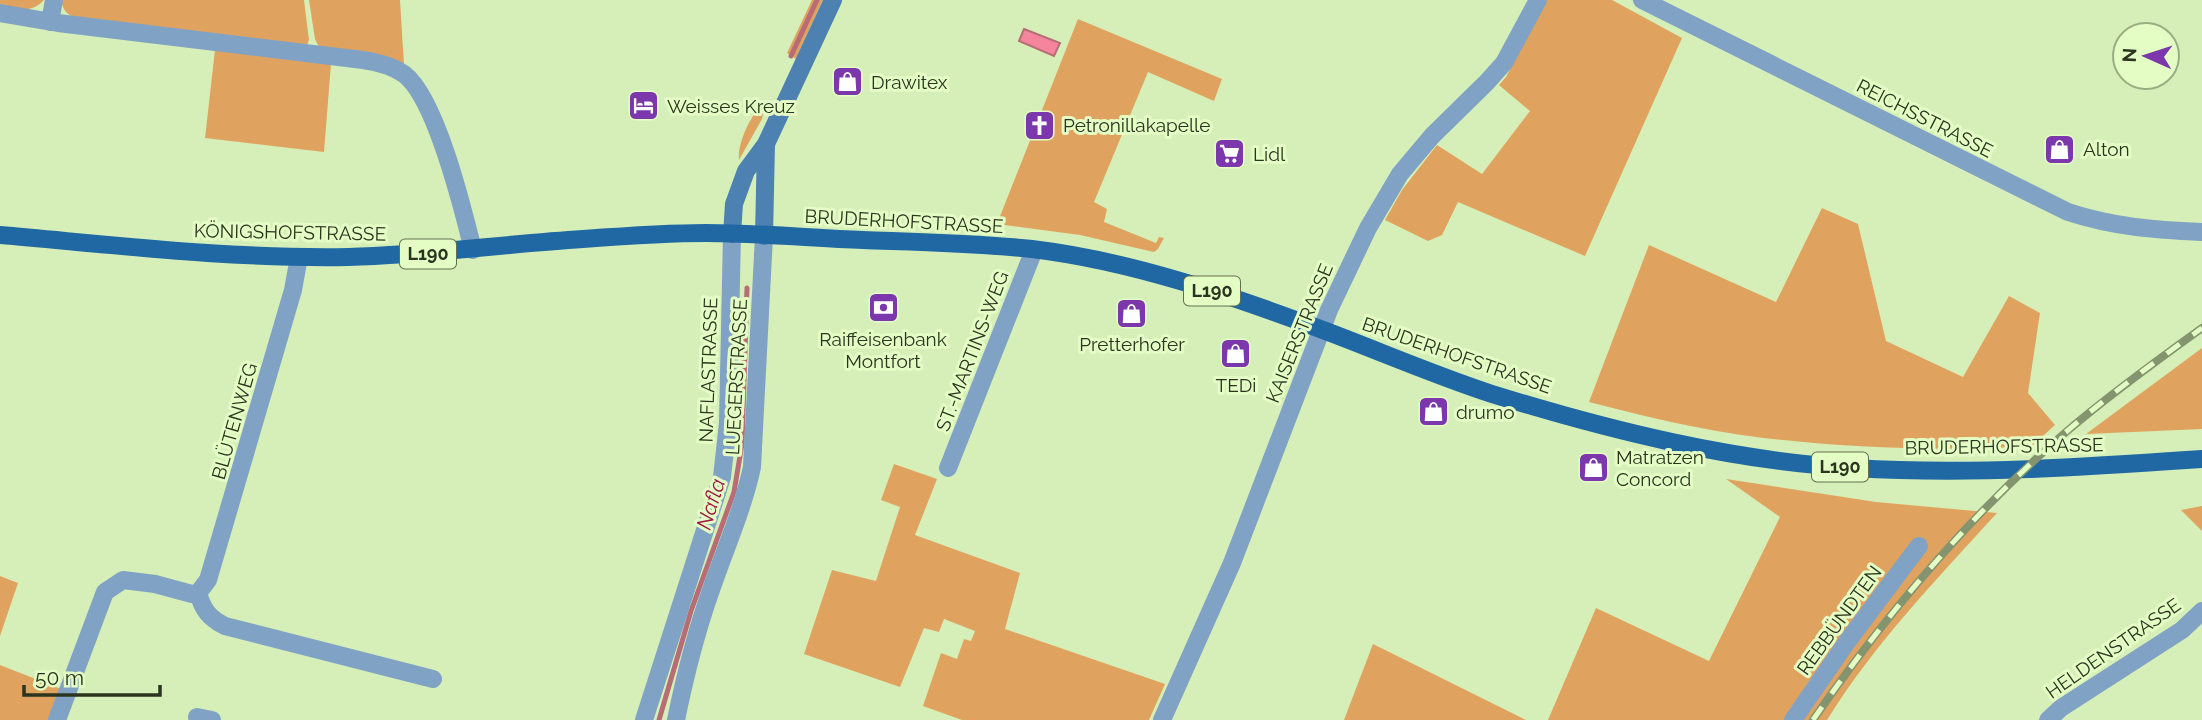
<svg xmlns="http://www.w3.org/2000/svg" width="2202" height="720" font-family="Raleway,sans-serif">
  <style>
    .green { fill: #e0a35f }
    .water { fill: #f5859c; stroke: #b86d76; stroke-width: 2 }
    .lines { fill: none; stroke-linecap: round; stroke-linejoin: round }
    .stream { stroke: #b86d76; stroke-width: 5 }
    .minor { stroke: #80a2c4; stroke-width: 18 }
    .secondary { stroke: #4c81b2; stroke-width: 18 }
    .primary { stroke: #2068a4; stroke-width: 18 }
    .rail-casing { stroke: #83946e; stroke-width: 8 }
    .rail { stroke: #e3fdc5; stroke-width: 5; stroke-dasharray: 16; stroke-linecap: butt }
    .labels { text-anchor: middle; stroke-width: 6; stroke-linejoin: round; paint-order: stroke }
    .shield { fill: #e3fdc5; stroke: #627051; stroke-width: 2 }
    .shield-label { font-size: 18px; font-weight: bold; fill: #2b341f }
    .poi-label { font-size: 19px; fill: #2b341f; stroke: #e3fdc5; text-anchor: start }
    .street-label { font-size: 19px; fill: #2b341f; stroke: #e3fdc5 }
    .water-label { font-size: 21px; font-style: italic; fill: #9e1846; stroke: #e3fdc5 }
  </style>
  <rect width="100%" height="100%" fill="#d6efb8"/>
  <g class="green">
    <path d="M0,0h44c-13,14 -27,9 -44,6z"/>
    <path d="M61,0h243l5,40 -2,5 -231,-27c-10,-4 -13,-8 -15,-18z"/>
    <polygon points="309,0 400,0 404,65 319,47 315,39"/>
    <polygon points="812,0 823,0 796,59 787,53"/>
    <polygon points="1547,0 1612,0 1682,38 1585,256 1458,202 1442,235 1428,241 1385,220 1402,190 1437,145 1482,174 1530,111 1499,85 1506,77"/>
    <polygon points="1078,19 1222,79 1214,101 1148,72 1094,202 1107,209 1104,222 1156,243 1159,237 1164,238 1158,249 1154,252 1080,235 997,224"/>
    <polygon points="215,50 331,64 324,152 205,138"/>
    <path d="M759,108l5,1 -2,10 -23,41c-2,-15 10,-41 20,-52z"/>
    <path d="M1822,208l36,16 28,117 77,36 46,-81 31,17 -12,80 27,32 -23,21c-88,6 -188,2 -276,-9 -56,-7 -112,-21 -167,-35l60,-157 127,57z"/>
    <polygon points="2202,348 2202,429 2086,434"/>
    <polygon points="894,464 937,479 915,535 1020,573 1005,629 1165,684 1149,720 962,720 923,706 941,653 957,659 964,639 971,641 975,631 944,619 939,632 924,628 900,687 804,654 832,570 876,581 900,507 881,500"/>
    <path d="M1726,479l150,23 121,11c-60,66 -123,131 -170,207h-279l48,-112 113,53 71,-144z"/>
    <polygon points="2202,506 2202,531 2181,510"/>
    <polygon points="0,576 18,583 0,636"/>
    <polygon points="1373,644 1526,720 1344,720"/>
    <polygon points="0,665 61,689 51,720 0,720"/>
  </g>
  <polygon class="water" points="1024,29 1060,43 1054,56 1019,41"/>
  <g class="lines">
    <g class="stream">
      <polyline points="791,56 817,0"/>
      <polyline points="659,720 691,611 734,492 742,444 747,288"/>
    </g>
    <g class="minor">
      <path d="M1642,0l426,212c46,15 87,18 134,20"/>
      <path d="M0,13l58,10 305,37c14,2 28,5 41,14 32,24 59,135 69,176"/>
      <polyline points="50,22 54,0"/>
      <polyline points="948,468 1034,250"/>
      <path d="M198,593c5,17 11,25 27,33l208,53"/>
      <polyline points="197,717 212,720"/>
      <polyline points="57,720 105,592 123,580 155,584 192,594 198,593 208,580 293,290 299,257"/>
      <polyline points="644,720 722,477 728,423 732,234"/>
      <path d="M676,720c9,-44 20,-88 35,-130 14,-41 32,-81 41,-123l12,-231"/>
      <polyline points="1162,720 1232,563 1329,310 1368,228 1400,174 1432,136 1487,82 1504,63 1538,0"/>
      <polyline points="1793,720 1847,642 1919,546"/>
      <polyline points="2048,720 2061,708 2182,630 2202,611"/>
    </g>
    <g class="secondary">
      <polyline points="732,234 734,204 746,171 766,144 833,0"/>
      <polyline points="764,236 766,144"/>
    </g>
    <path class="primary" d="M0,235c115,10 232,24 348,22 78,-2 156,-13 235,-18 41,-3 82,-6 123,-6 53,0 105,5 157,7 56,2 113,3 169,9 100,12 197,46 291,81 56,21 111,45 169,64 116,36 240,67 362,74 116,7 232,-1 348,-9"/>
    <defs>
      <path id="rail" d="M1813,720c73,-106 156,-204 253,-288 43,-37 90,-71 136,-104"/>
    </defs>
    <use href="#rail" class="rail-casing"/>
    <use href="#rail" class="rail"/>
  </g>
  <defs>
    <symbol id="shop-square" viewBox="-11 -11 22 22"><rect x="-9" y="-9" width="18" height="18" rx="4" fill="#7b37ab" stroke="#e3fdc5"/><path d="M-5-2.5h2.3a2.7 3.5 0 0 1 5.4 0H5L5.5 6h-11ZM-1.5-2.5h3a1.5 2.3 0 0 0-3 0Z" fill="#fff"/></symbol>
    <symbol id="hotel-square" viewBox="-11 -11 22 22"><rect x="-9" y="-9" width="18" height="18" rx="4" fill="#7b37ab" stroke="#e3fdc5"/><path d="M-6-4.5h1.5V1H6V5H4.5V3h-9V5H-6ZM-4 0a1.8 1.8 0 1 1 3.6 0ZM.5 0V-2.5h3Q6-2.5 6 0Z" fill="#fff"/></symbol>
    <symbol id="church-square" viewBox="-11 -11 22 22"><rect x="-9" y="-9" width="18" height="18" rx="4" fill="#7b37ab" stroke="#e3fdc5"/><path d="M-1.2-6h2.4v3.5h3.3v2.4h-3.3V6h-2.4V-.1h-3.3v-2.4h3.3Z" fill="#fff"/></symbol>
    <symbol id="supermarket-square" viewBox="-11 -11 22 22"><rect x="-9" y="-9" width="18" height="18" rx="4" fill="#7b37ab" stroke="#e3fdc5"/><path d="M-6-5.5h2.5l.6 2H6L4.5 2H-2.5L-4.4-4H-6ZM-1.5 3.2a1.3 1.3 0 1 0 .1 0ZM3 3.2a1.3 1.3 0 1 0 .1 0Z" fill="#fff"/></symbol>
    <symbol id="bank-square" viewBox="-11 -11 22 22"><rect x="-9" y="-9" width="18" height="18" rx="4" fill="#7b37ab" stroke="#e3fdc5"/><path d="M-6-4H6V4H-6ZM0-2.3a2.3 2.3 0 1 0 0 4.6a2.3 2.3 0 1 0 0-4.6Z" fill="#fff"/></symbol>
  </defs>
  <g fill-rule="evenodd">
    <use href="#shop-square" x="830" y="64" width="35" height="35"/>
    <use href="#hotel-square" x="626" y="88" width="35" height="35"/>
    <use href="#church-square" x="1022" y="108" width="35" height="35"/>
    <use href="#shop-square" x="2042" y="132" width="35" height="35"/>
    <use href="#supermarket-square" x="1212" y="136" width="35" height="35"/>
    <use href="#bank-square" x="866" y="290" width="35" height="35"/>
    <use href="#shop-square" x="1114" y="296" width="35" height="35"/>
    <use href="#shop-square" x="1218" y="336" width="35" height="35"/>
    <use href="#shop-square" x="1416" y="394" width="35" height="35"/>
    <use href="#shop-square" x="1576" y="450" width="35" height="35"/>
  </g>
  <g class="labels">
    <g class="shield">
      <rect x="400" y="239.5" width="56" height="29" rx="5"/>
      <rect x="1184" y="276.5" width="56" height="29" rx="5"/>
      <rect x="1812" y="452.5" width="56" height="29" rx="5"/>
    </g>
    <g class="shield-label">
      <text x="428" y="260">L190</text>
      <text x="1212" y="297">L190</text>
      <text x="1840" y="473">L190</text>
    </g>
    <g class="poi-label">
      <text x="871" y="89">Drawitex</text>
      <text x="667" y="113">Weisses Kreuz</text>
      <text x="1063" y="132">Petronillakapelle</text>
      <text x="2083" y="156">Alton</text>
      <text x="1253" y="161">Lidl</text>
      <text x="883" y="346" text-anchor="middle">Raiffeisenbank<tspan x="883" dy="22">Montfort</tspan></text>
      <text x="1132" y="351" text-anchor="middle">Pretterhofer</text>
      <text x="1236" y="392" text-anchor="middle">TEDi</text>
      <text x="1456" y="419">drumo</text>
      <text x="1616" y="464">Matratzen<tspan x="1616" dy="22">Concord</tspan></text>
    </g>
    <g class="street-label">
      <text transform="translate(1925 118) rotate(27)" y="7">REICHSSTRASSE</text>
      <text transform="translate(904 221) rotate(3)" y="7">BRUDERHOFSTRASSE</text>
      <text transform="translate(290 232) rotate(1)" y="7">KÖNIGSHOFSTRASSE</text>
      <text transform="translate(1299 333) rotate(-68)" y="7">KAISERSTRASSE</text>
      <text transform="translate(972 351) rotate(-69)" y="7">ST.-MARTINS-WEG</text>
      <text transform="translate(1457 355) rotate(19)" y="7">BRUDERHOFSTRASSE</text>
      <text transform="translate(708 370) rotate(-88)" y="7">NAFLASTRASSE</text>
      <text transform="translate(736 377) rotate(-87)" y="7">LUEGERSTRASSE</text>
      <text transform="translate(234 421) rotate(-74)" y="7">BLÜTENWEG</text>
      <text transform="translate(2004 446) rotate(-1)" y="7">BRUDERHOFSTRASSE</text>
      <text transform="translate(1839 620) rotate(-54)" y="7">REBBÜNDTEN</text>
      <text transform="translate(2113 648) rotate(-35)" y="7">HELDENSTRASSE</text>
    </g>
    <g class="water-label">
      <text transform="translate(711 504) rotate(-73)" y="7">Nafla</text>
    </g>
  </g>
  <g transform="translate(2146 56) rotate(273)"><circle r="33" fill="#e3fdc5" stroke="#99ad83" stroke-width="2"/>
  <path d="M0-5L12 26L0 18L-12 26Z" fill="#7b37ab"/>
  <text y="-10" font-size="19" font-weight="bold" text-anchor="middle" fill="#2b341f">N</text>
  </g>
  <path d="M24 685v10h136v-10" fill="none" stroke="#2b341f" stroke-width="3.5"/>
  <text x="35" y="685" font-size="21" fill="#2b341f" stroke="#e3fdc5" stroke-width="5" paint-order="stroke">50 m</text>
</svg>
